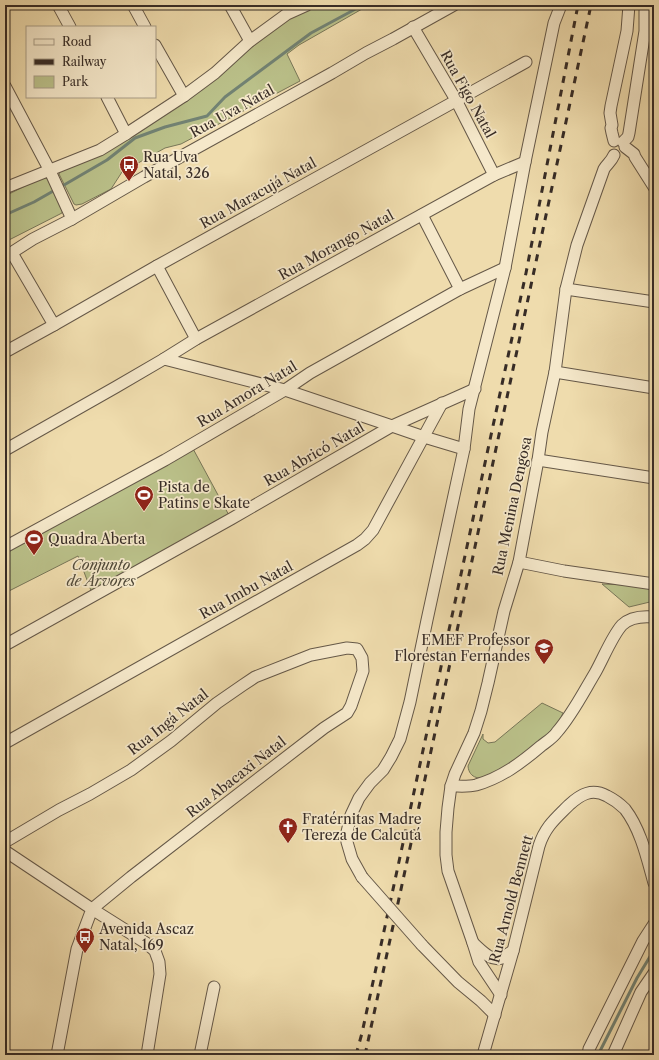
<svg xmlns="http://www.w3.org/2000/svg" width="659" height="1060" font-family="'Libre Caslon Text',serif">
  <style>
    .green { fill: #bac089; stroke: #787658 }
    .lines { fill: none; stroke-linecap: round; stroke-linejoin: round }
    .stream { stroke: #728273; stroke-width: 3 }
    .minor-casing { stroke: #655848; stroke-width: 13 }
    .minor { stroke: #f5e8ca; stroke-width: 11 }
    .rail { stroke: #372c26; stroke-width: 3; stroke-dasharray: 7 7; stroke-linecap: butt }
    .minor-bridge-casing { stroke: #655848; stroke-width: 13; stroke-linecap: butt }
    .minor-bridge { stroke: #f5e8ca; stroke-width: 11 }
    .labels { text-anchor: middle; stroke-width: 3.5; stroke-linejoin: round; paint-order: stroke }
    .street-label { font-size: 14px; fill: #372c26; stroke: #f5e8ca }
    .poi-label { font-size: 14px; fill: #372c26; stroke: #f5e8ca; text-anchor: start }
    .park-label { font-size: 14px; font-style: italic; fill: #514a3a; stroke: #f5e8ca }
  </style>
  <rect width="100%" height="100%" fill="#efdcad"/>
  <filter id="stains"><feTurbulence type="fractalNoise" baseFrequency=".005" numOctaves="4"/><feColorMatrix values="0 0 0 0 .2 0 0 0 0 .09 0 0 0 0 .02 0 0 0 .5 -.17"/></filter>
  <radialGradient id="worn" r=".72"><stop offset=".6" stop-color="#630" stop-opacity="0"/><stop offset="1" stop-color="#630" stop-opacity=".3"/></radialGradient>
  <g class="green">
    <polygon points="310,5 369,5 299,45 287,54 300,81 181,144 165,148 122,172 111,189 82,204 76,205 74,204 59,174 61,170 92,156 268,29"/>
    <polygon points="43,177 48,179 63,209 62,213 5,242 5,196"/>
    <polygon points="191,445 231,519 93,596 78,556 5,593 5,547"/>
    <polygon points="602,584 654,586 654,601 629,607"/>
    <path d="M542,703l21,10c-2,4 -4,10 -8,13 -8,9 -18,17 -28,25 -11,9 -22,19 -36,25 -10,4 -22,3 -23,-10l15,-32v5l5,4 7,-1z"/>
  </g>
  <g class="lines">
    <g class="stream">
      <polyline points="64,185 107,160 135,138 165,127 207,116 225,97 311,33 363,5"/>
      <polyline points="5,215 34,202 55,190"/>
      <polyline points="598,1055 637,978 654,950"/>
    </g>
    <defs>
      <g id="minor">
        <polyline points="58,5 70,27"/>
        <polyline points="133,5 145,27"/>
        <polyline points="230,5 250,41"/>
        <polyline points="413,27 456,100 494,175"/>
        <polyline points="155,45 184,96"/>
        <polyline points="5,86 50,171 72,219"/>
        <polyline points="107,97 126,134"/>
        <polyline points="614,141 612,133 611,128 612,125 610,113 611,106 627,31 629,5"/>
        <polyline points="623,142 628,137 629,133 645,31 645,5"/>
        <polyline points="625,147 634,154 635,157 654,187"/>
        <polyline points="5,188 100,150 126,134 184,96 215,73 250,41 287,14 307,5"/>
        <polyline points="422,215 460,289"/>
        <polyline points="12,253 54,325"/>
        <polyline points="5,257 33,239 72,219 144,177 332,73 366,53 393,39 454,5"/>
        <polyline points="157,266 196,339"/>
        <polyline points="566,289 654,302"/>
        <polyline points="5,352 54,325 157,266 526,62"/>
        <polyline points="164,359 196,339 494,175 525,162"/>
        <polyline points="555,372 654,388"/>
        <polyline points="5,450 116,387 164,359 285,390 392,426 424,437 464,449"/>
        <polyline points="538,460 654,478"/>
        <polyline points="5,547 165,460 285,390 310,373 460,289 505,268"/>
        <polyline points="519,562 564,571 654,584"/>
        <polyline points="5,645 231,519 392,426 475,389"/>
        <polyline points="5,743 357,545 365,539 373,530 442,403"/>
        <path d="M451,786c8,0 17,1 25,-1 25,-7 45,-22 65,-39 5,-4 12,-8 16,-14 15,-17 26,-39 38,-59 8,-14 17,-37 27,-48 8,-8 21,-9 32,-8"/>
        <polyline points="5,842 59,810 90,794 131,770 171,741 217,703 243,685 255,677 311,655 347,648 357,649 362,658 363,671 351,706 347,713 324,728 131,877 92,909 146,943 155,951 159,962 160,974 147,1055"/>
        <polyline points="5,851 92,909 77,949 57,1055"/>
        <polyline points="362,877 352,859 347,842 347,832 351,815 359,798 370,783 383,770 391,757 400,739 410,702 427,620 464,449 469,409 505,268 525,162 554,23 561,5"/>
        <path d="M473,943c8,7 18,19 29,15 3,-2 7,-5 11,-7"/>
        <polyline points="422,945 458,982 481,1001 495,1015"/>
        <path d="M501,995l-22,-33 -6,-19 -25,-72 -2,-16v-23l2,-24 3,-22 4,-12 19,-41 7,-22 7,-28 16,-72 15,-49 19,-102 4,-28 13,-60 11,-83 11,-44 27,-76c3,-5 7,-7 10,-14"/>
        <polyline points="200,1055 214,987"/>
        <path d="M483,1055l30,-104 26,-105c6,-19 16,-27 30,-41 12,-11 23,-17 38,-9 6,3 13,8 18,13 16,21 22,49 29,74"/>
        <polyline points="588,1055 589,1049 643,941 654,924"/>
        <polyline points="613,1055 641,992 654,973"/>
      </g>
    </defs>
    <use href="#minor" class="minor-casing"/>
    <use href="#minor" class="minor"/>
    <g class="rail">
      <polyline points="356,1055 362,1033 526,273 578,5"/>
      <polyline points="365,1055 446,682 591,5"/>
    </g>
    <defs>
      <polyline id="minor-bridge" points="362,877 422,945"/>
    </defs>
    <use href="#minor-bridge" class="minor-bridge-casing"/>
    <use href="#minor-bridge" class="minor-bridge"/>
  </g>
  <defs>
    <symbol id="bus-pin" viewBox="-11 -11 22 30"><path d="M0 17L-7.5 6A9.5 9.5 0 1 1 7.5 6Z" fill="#8f2418" stroke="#f5e8ca"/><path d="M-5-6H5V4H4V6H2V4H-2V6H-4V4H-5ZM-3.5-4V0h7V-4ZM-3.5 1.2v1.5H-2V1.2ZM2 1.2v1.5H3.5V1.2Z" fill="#fff"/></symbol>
    <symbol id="stadium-pin" viewBox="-11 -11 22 30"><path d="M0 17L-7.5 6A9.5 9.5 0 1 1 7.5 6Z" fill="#8f2418" stroke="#f5e8ca"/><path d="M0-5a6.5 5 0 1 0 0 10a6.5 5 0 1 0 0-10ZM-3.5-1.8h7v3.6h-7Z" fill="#fff"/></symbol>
    <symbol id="school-pin" viewBox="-11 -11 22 30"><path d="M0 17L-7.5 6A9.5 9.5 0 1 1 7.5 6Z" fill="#8f2418" stroke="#f5e8ca"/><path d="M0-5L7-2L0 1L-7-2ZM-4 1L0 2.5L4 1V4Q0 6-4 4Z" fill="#fff"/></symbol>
    <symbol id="church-pin" viewBox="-11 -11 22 30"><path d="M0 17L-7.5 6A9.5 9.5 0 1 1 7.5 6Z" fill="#8f2418" stroke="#f5e8ca"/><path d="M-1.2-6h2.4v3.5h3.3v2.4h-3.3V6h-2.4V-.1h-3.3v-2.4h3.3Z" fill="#fff"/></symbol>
  </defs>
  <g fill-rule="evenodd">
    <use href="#bus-pin" x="118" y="154" width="22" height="30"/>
    <use href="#stadium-pin" x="133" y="484" width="22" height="30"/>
    <use href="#stadium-pin" x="23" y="528" width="22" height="30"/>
    <use href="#school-pin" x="533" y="637" width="22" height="30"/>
    <use href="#church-pin" x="277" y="816" width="22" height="30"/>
    <use href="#bus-pin" x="74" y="926" width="22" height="30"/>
  </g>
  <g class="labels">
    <g class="street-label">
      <text transform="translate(468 94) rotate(61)" y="5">Rua Figo Natal</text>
      <text transform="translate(232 111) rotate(-29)" y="5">Rua Uva Natal</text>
      <text transform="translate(258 193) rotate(-29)" y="5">Rua Maracujá Natal</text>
      <text transform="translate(336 245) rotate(-29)" y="5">Rua Morango Natal</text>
      <text transform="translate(247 394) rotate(-31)" y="5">Rua Amora Natal</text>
      <text transform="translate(314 454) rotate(-30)" y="5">Rua Abricó Natal</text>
      <text transform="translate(512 506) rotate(-78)" y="5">Rua Menina Dengosa</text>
      <text transform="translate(246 590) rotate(-29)" y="5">Rua Imbu Natal</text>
      <text transform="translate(168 722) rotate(-38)" y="5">Rua Ingá Natal</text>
      <text transform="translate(236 777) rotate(-38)" y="5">Rua Abacaxi Natal</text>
      <text transform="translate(511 899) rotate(-75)" y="5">Rua Arnold Bennett</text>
    </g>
    <g class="poi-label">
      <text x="143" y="162">Rua Uva<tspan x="143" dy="16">Natal, 326</tspan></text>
      <text x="158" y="492">Pista de<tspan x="158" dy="16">Patins e Skate</tspan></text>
      <text x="48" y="544">Quadra Aberta</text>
      <text x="530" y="645" text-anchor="end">EMEF Professor<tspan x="530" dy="16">Florestan Fernandes</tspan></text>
      <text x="302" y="824">Fratérnitas Madre<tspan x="302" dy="16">Tereza de Calcutá</tspan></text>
      <text x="99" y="934">Avenida Ascaz<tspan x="99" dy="16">Natal, 169</tspan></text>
    </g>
    <g class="park-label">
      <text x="101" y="570">Conjunto<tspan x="101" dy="16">de Árvores</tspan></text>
    </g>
  </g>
  <rect width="659" height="1060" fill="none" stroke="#efdcad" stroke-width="20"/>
  <rect x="6" y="6" width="647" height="1048" fill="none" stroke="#372c26" stroke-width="2"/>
  <rect x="10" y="10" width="639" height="1040" fill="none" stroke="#372c26"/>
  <rect x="26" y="26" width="130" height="72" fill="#f5e8ca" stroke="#a99d88"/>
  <rect x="34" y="39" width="20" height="6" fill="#f5e8ca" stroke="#a99d88"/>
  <text x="62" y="46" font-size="12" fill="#372c26">Road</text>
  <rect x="34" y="59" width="20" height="6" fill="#372c26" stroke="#a99d88"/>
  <text x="62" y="66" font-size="12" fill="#372c26">Railway</text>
  <rect x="34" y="76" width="20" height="12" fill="#bac089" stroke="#a99d88"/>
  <text x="62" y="86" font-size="12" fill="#372c26">Park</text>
  <rect width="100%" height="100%" filter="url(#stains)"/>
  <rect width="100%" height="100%" fill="url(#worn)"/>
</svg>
